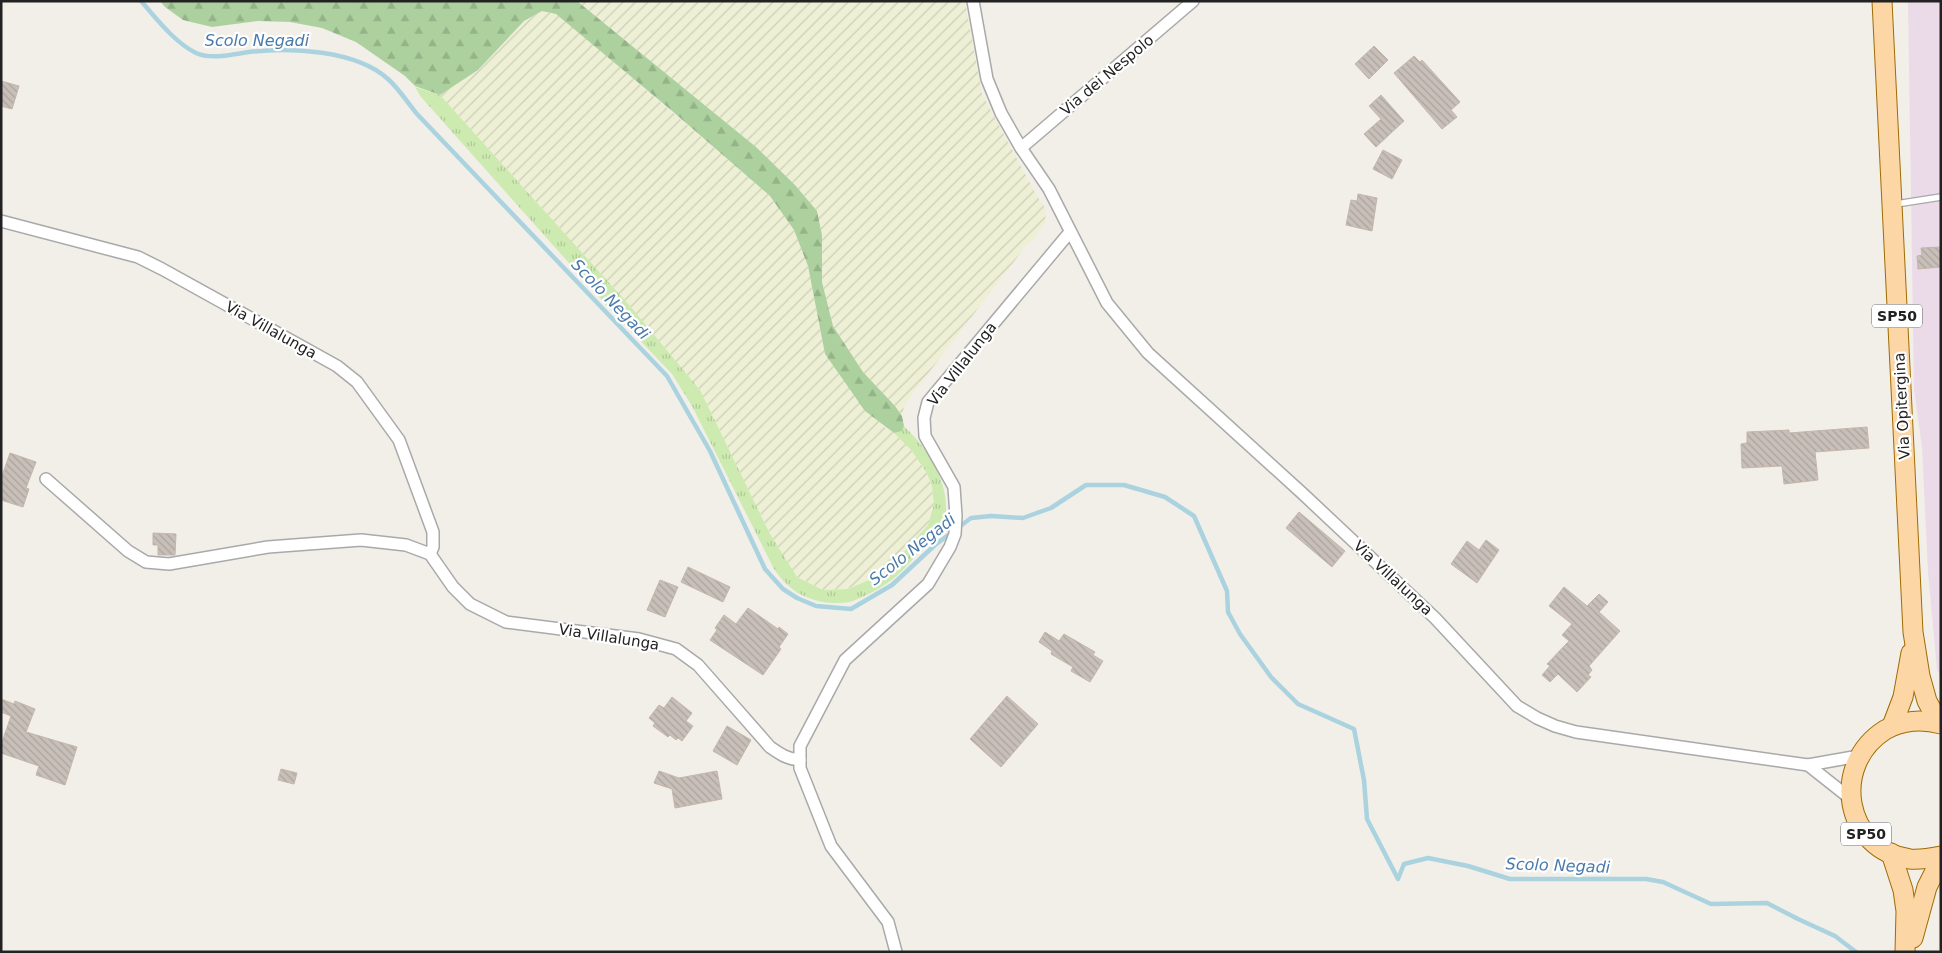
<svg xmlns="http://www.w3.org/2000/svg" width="1942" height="953" font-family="'DejaVu Sans',sans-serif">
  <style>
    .industrial { fill: #ebdbe8 }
    .farmland { fill: url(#farmland-furrows) }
    .grass { fill: url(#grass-tufts) }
    .forest { fill: url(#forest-firs) }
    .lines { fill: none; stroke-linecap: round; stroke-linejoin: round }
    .stream { stroke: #aad3df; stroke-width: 4.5 }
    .building { fill: url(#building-back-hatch); stroke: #c4b6ab }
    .lane-casing { stroke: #a9a9a9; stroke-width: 8 }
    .street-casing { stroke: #a9a9a9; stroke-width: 14 }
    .primary-casing { stroke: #a06b00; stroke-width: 21 }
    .lane { stroke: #fff; stroke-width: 5.5 }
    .street { stroke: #fff; stroke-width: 11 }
    .primary { stroke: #fcd6a4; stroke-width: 19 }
    .labels { text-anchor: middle; stroke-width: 4.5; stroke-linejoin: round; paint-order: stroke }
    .shield { fill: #fff; stroke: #646464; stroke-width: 1 }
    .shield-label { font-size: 14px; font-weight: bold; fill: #222 }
    .street-label { font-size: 15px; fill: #222; stroke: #fff }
    .water-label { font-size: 16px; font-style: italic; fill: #4a7aab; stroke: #fff }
  </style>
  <defs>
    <pattern id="farmland-furrows" width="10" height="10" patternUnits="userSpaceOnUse" patternTransform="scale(1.25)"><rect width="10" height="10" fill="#eef0d5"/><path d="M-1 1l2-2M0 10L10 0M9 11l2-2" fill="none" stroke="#ccceb7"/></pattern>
    <pattern id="grass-tufts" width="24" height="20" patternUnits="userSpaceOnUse" patternTransform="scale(1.25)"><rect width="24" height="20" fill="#cdebb0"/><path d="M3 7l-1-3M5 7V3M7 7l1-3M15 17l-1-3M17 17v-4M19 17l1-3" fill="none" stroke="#b0c997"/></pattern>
    <pattern id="forest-firs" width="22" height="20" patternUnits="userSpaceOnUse" patternTransform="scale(1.25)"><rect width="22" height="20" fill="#add19e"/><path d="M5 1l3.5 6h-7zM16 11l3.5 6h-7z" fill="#95b388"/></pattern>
    <pattern id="building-back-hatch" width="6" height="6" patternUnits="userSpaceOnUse" patternTransform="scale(1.25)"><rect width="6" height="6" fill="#c7bfb8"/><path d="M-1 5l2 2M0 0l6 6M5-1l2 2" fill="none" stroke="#aba49e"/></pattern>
  </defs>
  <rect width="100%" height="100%" fill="#f2efe9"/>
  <polygon class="industrial" points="1908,1 1941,1 1941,676 1937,670 1928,572 1922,447 1914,390"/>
  <g class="farmland">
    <polygon points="577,1 965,1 982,94 1037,196 1046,209 1045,223 1033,240 1026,246 911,396 904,407 902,416 895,406 863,372 833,326 822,282 822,235 817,211 795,185 756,147"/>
    <polygon points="542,11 556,14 562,18 770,196 794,230 808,266 825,354 885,428 894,433 911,450 927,473 932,487 934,504 928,525 885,573 847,589 823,590 797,577 769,532 700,390 631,307 440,95 478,70 524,21"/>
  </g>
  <path class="grass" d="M415,87l25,8 191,212 69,83 69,142 28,45 26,13 25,-1 37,-16 43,-48 6,-21 -2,-17 -5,-14 -16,-23 -17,-17 8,-2 2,-5c22,21 44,53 42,86 -1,14 -15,27 -24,37 -11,12 -22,26 -36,35 -9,6 -22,13 -33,17 -6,2 -13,2 -19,2 -26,-1 -45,-12 -60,-34l-82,-163 -20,-32 -63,-66 -188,-211z"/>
  <polygon class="forest" points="160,1 577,1 756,147 795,185 817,211 822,235 822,282 833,326 863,372 895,406 902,416 904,426 902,431 894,433 865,411 825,354 808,266 794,230 770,196 671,110 556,14 542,11 524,21 478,70 440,95 415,86 405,76 356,42 322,28 290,22 258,21 212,27 183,20 165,7"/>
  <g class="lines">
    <path class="stream" d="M141,1c16,18 33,41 55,52 15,7 38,1 53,-1 41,-5 107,-2 139,27 11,10 20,24 29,35l250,262 43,75 55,118 18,20 14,9 19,8 35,3 41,-24 43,-40 36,-27 20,-2 32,2 28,-10 35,-23h38l41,12 29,19 33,75 1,21 12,22 31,43 27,27 56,25 10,51 3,39 31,60 6,-15 24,-6 40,8 42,13h136l17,3 48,22 56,-1 31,16 37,17 21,16"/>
  </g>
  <g class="building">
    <polygon points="1374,46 1388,60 1369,79 1355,64"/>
    <polygon points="1414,56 1420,62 1422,60 1460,102 1451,110 1457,117 1442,129 1394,73"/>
    <polygon points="1,81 19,86 12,109 1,106"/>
    <polygon points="1381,95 1404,121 1376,147 1364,134 1381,119 1369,106"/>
    <polygon points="1383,150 1402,160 1392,179 1373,169"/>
    <polygon points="1358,194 1377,198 1372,231 1346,225 1351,200 1357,201"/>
    <polygon points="1941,247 1941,267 1918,269 1917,256 1922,255 1921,248"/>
    <polygon points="1867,427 1869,448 1815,452 1818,480 1784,484 1782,466 1742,468 1741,444 1747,443 1747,432 1789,430 1789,433"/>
    <polygon points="10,453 36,462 26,488 29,489 23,507 1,500 1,479"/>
    <polygon points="1299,512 1345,551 1332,567 1286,528"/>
    <polygon points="153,533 176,534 175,555 158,555 158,545 153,545"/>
    <polygon points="1486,540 1499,550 1477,583 1451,564 1467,541 1479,550"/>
    <polygon points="688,567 730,587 723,602 681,582"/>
    <polygon points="660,580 678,587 665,617 647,610"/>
    <polygon points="1564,587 1587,606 1599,594 1608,602 1599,612 1620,631 1589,666 1592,670 1588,675 1591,677 1577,692 1558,674 1550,682 1542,675 1550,666 1547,664 1569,641 1562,635 1572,624 1549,606"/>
    <polygon points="748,608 778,629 779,627 788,634 779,647 781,649 763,675 710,640 717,630 715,628 724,615 736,624"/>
    <polygon points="1045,632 1059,641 1064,634 1095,652 1093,655 1103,661 1090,682 1071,671 1073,667 1051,654 1052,651 1039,642"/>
    <polygon points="1007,696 1038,724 1001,767 970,739"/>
    <polygon points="672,697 692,713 686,721 693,726 682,741 678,738 676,740 670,735 668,737 653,726 655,723 649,718 659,705 664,708"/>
    <polygon points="1,699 14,704 15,701 35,709 26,732 77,747 65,785 36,775 39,766 1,753 1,745 11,716 1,712"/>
    <polygon points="727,726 751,740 737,765 713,751"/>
    <polygon points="281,769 297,773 294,784 278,780"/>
    <polygon points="659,771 679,778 717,771 722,799 675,808 672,789 654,783"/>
  </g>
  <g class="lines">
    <defs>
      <polyline id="lane" points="1896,204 1941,197"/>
      <g id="street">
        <polyline points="973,1 987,79 1001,113 1021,148 1049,189 1107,303 1148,353 1302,493 1435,618 1517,706 1537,718 1555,726 1576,732 1808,765 1859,756"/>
        <polyline points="1021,148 1193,1"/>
        <polyline points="1,221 138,257 162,269 337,366 357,382 399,440 433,532 433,547 430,554"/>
        <path d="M46,479l82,72 18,11 23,2 99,-17 93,-7 45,5 24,9 23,33 17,17 36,18 133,17 37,10 22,16 72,82c10,7 17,12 30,13"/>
        <polyline points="1808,765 1851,799"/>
        <polyline points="896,952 888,922 831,846 800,768 800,746 845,660 928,584 950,547 955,534 956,516 954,487 925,436 924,418 928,402 1070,232"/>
      </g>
      <g id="primary">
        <polyline points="1882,1 1913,632 1920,676 1927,701 1939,723"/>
        <path d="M1941,724c-18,-5 -39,-4 -56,6 -55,35 -41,120 25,129 11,1 21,-1 31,-3"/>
        <polyline points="1892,726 1903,697 1911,653"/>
        <polyline points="1891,853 1903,890 1906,911 1905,952"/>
        <polyline points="1913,938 1927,887 1941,859"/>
      </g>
    </defs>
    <use href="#lane" class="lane-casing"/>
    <use href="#street" class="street-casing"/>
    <use href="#primary" class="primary-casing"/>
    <use href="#lane" class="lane"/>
    <use href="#street" class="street"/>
    <use href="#primary" class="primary"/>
  </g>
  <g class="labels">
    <g class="shield">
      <rect x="1872" y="304.5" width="50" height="23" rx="4"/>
      <rect x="1841" y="822.5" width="50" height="23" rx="4"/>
    </g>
    <g class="shield-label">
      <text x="1897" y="321">SP50</text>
      <text x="1866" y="839">SP50</text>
    </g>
    <g class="street-label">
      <text transform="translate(1107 75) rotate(-40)" y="5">Via dei Nespolo</text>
      <text transform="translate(271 330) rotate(29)" y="5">Via Villalunga</text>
      <text transform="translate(962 364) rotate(-52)" y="5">Via Villalunga</text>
      <text transform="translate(1902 406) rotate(-93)" y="5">Via Opitergina</text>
      <text transform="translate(1393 578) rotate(43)" y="5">Via Villalunga</text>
      <text transform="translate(609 637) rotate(9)" y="5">Via Villalunga</text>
    </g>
    <g class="water-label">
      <text x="257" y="46">Scolo Negadi</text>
      <text transform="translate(611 299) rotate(46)" y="6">Scolo Negadi</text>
      <text transform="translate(912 549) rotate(-38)" y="6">Scolo Negadi</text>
      <text transform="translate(1558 865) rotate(2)" y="6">Scolo Negadi</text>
    </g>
  </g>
  <rect width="1942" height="953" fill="none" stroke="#222222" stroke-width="5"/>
</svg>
